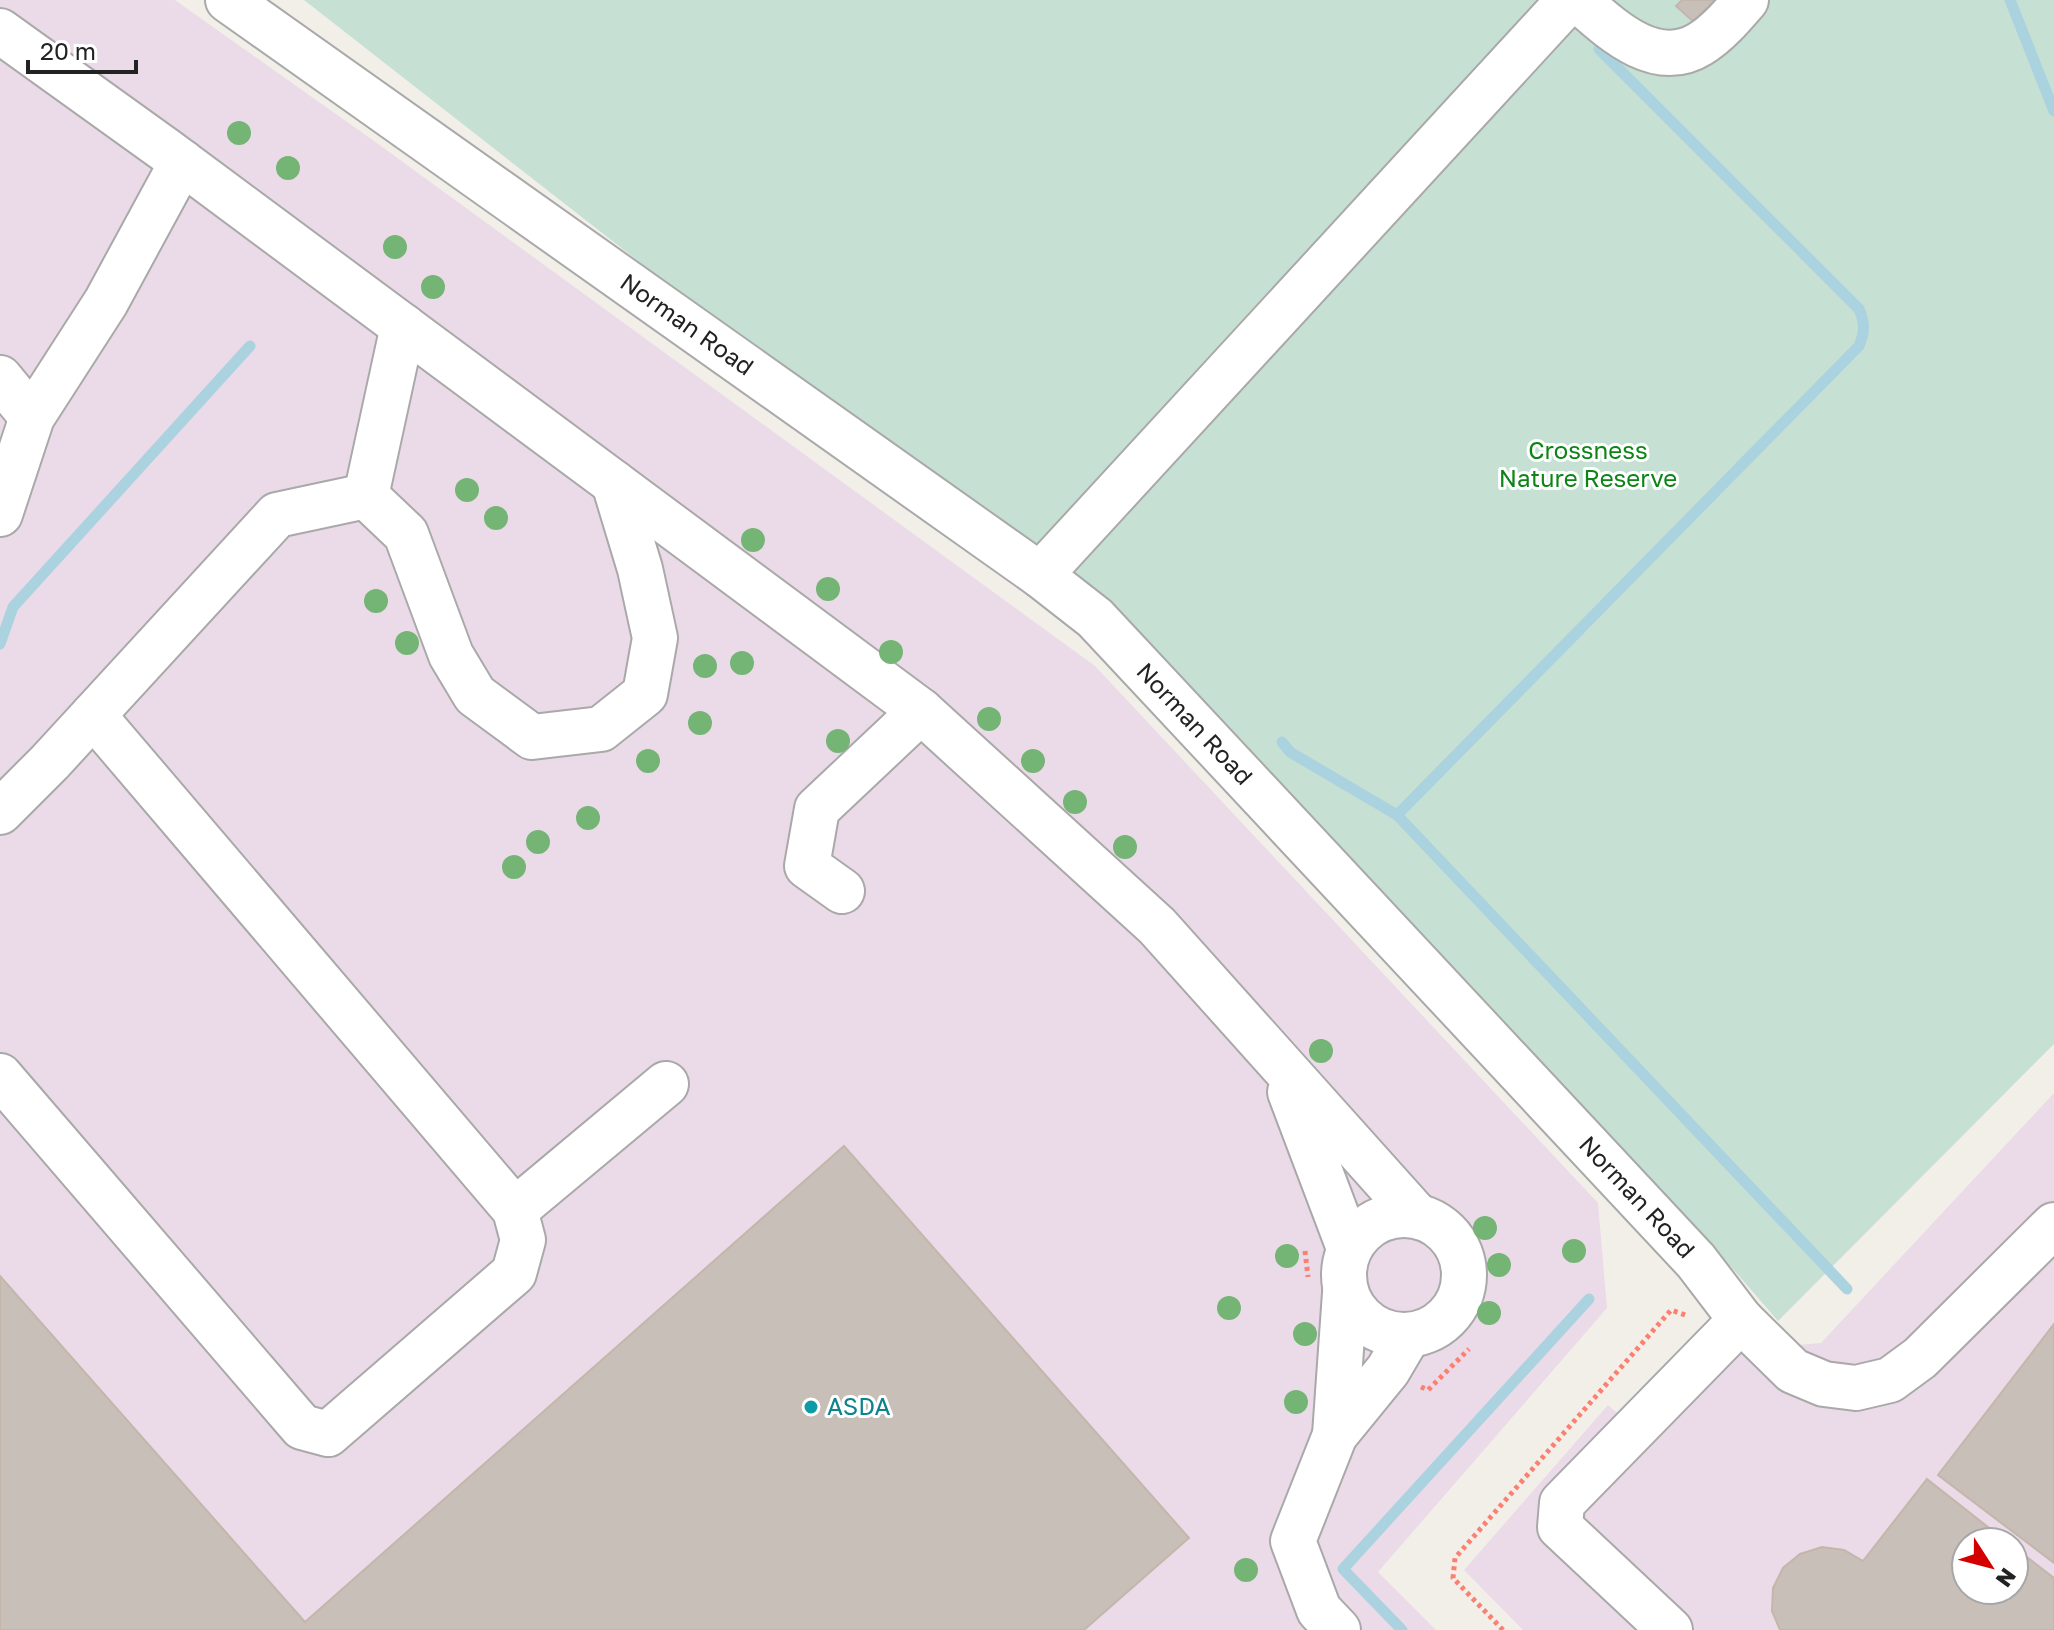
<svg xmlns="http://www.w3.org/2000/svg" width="2054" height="1630" font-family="'Golos Text',sans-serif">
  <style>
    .industrial { fill: #ebdbe8; fill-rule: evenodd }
    .wetland { fill: #c6e0d4 }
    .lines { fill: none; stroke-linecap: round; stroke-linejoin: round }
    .stream { stroke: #aad3df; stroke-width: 11 }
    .building { fill: #c7bfb8; stroke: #c4b6ab; stroke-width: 2 }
    .minor-casing { stroke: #a9a9a9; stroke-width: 48 }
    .path { stroke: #fa8072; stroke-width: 5; stroke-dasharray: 4 4; stroke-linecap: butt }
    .minor { stroke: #fff; stroke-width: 44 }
    .tree { fill: #74b475 }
    .culture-dot { fill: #0f9aa8; stroke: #fff; stroke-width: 3 }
    .labels { text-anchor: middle; stroke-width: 6; stroke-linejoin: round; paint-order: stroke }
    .street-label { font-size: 24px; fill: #222; stroke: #fff }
    .park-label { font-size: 24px; fill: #0c8416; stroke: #fff }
    .culture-label { font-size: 24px; fill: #0d838f; stroke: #fff; text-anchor: start }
  </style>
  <rect width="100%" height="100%" fill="#f2efe9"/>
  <g class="industrial">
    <polygon points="0,0 175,0 374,141 1095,666 1598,1203 1607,1308 1378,1572 1436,1630 0,1630"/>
    <path d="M2054,1093v537h-531l-59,-60 144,-165 42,37 92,-92 79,-7zM1966,1542h48v48h-48z"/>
  </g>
  <polygon class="wetland" points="304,0 2054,0 2054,1044 1778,1321 1733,1269 1040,575"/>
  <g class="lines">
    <g class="stream">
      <polyline points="2010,0 2054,111"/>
      <polyline points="0,644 13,607 250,346"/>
      <polyline points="1282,742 1290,752 1397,815 1847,1289"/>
      <path d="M1397,815l462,-469c6,-15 6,-23 0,-37l-260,-260"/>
      <polyline points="1402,1630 1343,1569 1589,1299"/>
    </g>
  </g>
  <g class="building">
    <polygon points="1682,0 1733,0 1705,32 1676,6"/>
    <polygon points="844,1146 1189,1538 1084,1630 0,1630 0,1276 305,1622"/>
    <polygon points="2054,1324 2054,1563 1938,1475"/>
    <polygon points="1927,1479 2007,1542 1966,1542 1966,1590 2014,1590 2014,1547 2054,1578 2054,1630 1780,1630 1772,1611 1773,1588 1783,1568 1800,1554 1822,1547 1844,1550 1863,1561"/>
  </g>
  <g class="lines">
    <defs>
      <g id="minor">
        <path id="s1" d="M228,0l812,575 55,43 601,643 45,59 52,51 31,13 32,4 34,-8 30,-22 134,-133"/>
        <path d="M1578,0c32,28 77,72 122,44 17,-10 33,-29 46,-44"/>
        <polyline points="0,31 167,151 921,711 1157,926 1416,1215"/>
        <polyline points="0,378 32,417"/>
        <polyline points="366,496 406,534 451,655 475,695 532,737 601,729 645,694 655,638 640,569 614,483"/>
        <polyline points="366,496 403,326"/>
        <polyline points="0,514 32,417 106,302 182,162"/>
        <polyline points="1040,575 1569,0"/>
        <polyline points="0,812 50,762 277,515 366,496"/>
        <polyline points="842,891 807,866 817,809 921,711"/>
        <polyline points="0,1076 302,1427 328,1434 514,1273 523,1240 515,1210 93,715"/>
        <polyline points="1290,1092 1349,1248"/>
        <polyline points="515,1210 666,1084"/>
        <circle cx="1404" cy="1275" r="60"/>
        <polyline points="1335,1435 1345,1293"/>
        <polyline points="1338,1630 1319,1610 1293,1541 1335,1435 1388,1370 1408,1336"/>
        <polyline points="1670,1630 1560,1527 1562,1503 1741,1320"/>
      </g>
    </defs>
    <use href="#minor" class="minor-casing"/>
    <g class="path">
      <polyline points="1305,1251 1308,1277"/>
      <polyline points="1421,1387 1428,1390 1469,1349"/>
      <polyline points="1503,1630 1453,1578 1455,1558 1671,1310 1688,1316"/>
    </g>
    <use href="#minor" class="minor"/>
  </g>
  <g class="tree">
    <circle cx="239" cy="133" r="12"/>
    <circle cx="288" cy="168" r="12"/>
    <circle cx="395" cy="247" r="12"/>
    <circle cx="433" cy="287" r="12"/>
    <circle cx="467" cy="490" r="12"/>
    <circle cx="496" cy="518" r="12"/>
    <circle cx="753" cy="540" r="12"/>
    <circle cx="828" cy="589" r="12"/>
    <circle cx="376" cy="601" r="12"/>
    <circle cx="407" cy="643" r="12"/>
    <circle cx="891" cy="652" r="12"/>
    <circle cx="742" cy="663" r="12"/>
    <circle cx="705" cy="666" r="12"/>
    <circle cx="989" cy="719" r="12"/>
    <circle cx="700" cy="723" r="12"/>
    <circle cx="838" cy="741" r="12"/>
    <circle cx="648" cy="761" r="12"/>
    <circle cx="1033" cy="761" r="12"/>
    <circle cx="1075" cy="802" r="12"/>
    <circle cx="588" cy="818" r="12"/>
    <circle cx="538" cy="842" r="12"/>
    <circle cx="1125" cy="847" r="12"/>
    <circle cx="514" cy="867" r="12"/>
    <circle cx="1321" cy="1051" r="12"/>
    <circle cx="1485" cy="1228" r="12"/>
    <circle cx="1574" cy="1251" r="12"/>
    <circle cx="1287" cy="1256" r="12"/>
    <circle cx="1499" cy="1265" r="12"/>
    <circle cx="1229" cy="1308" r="12"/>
    <circle cx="1489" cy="1313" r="12"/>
    <circle cx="1305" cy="1334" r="12"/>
    <circle cx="1296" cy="1402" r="12"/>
    <circle cx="1246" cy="1570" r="12"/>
  </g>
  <circle class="culture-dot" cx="811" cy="1407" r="8"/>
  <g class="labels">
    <g class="street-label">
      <text dy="8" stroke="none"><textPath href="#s1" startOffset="562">Norman Road</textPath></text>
      <text dy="8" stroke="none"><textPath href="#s1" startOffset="1210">Norman Road</textPath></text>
      <text dy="8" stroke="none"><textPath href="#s1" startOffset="1858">Norman Road</textPath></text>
    </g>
    <g class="park-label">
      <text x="1588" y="459">Crossness<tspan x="1588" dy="28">Nature Reserve</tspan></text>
    </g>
    <g class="culture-label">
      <text x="827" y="1415">ASDA</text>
    </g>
  </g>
  <g transform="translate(1990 1566) rotate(126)"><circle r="38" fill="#ffffff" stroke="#a7a7a7" stroke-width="2"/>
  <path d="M0-6L14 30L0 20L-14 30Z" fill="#d40000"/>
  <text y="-12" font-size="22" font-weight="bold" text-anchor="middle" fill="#222222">N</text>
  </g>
  <path d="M28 60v12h108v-12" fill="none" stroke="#222222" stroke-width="4"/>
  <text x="40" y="60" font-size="24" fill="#222222" stroke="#ffffff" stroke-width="6" paint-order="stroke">20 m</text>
</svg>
